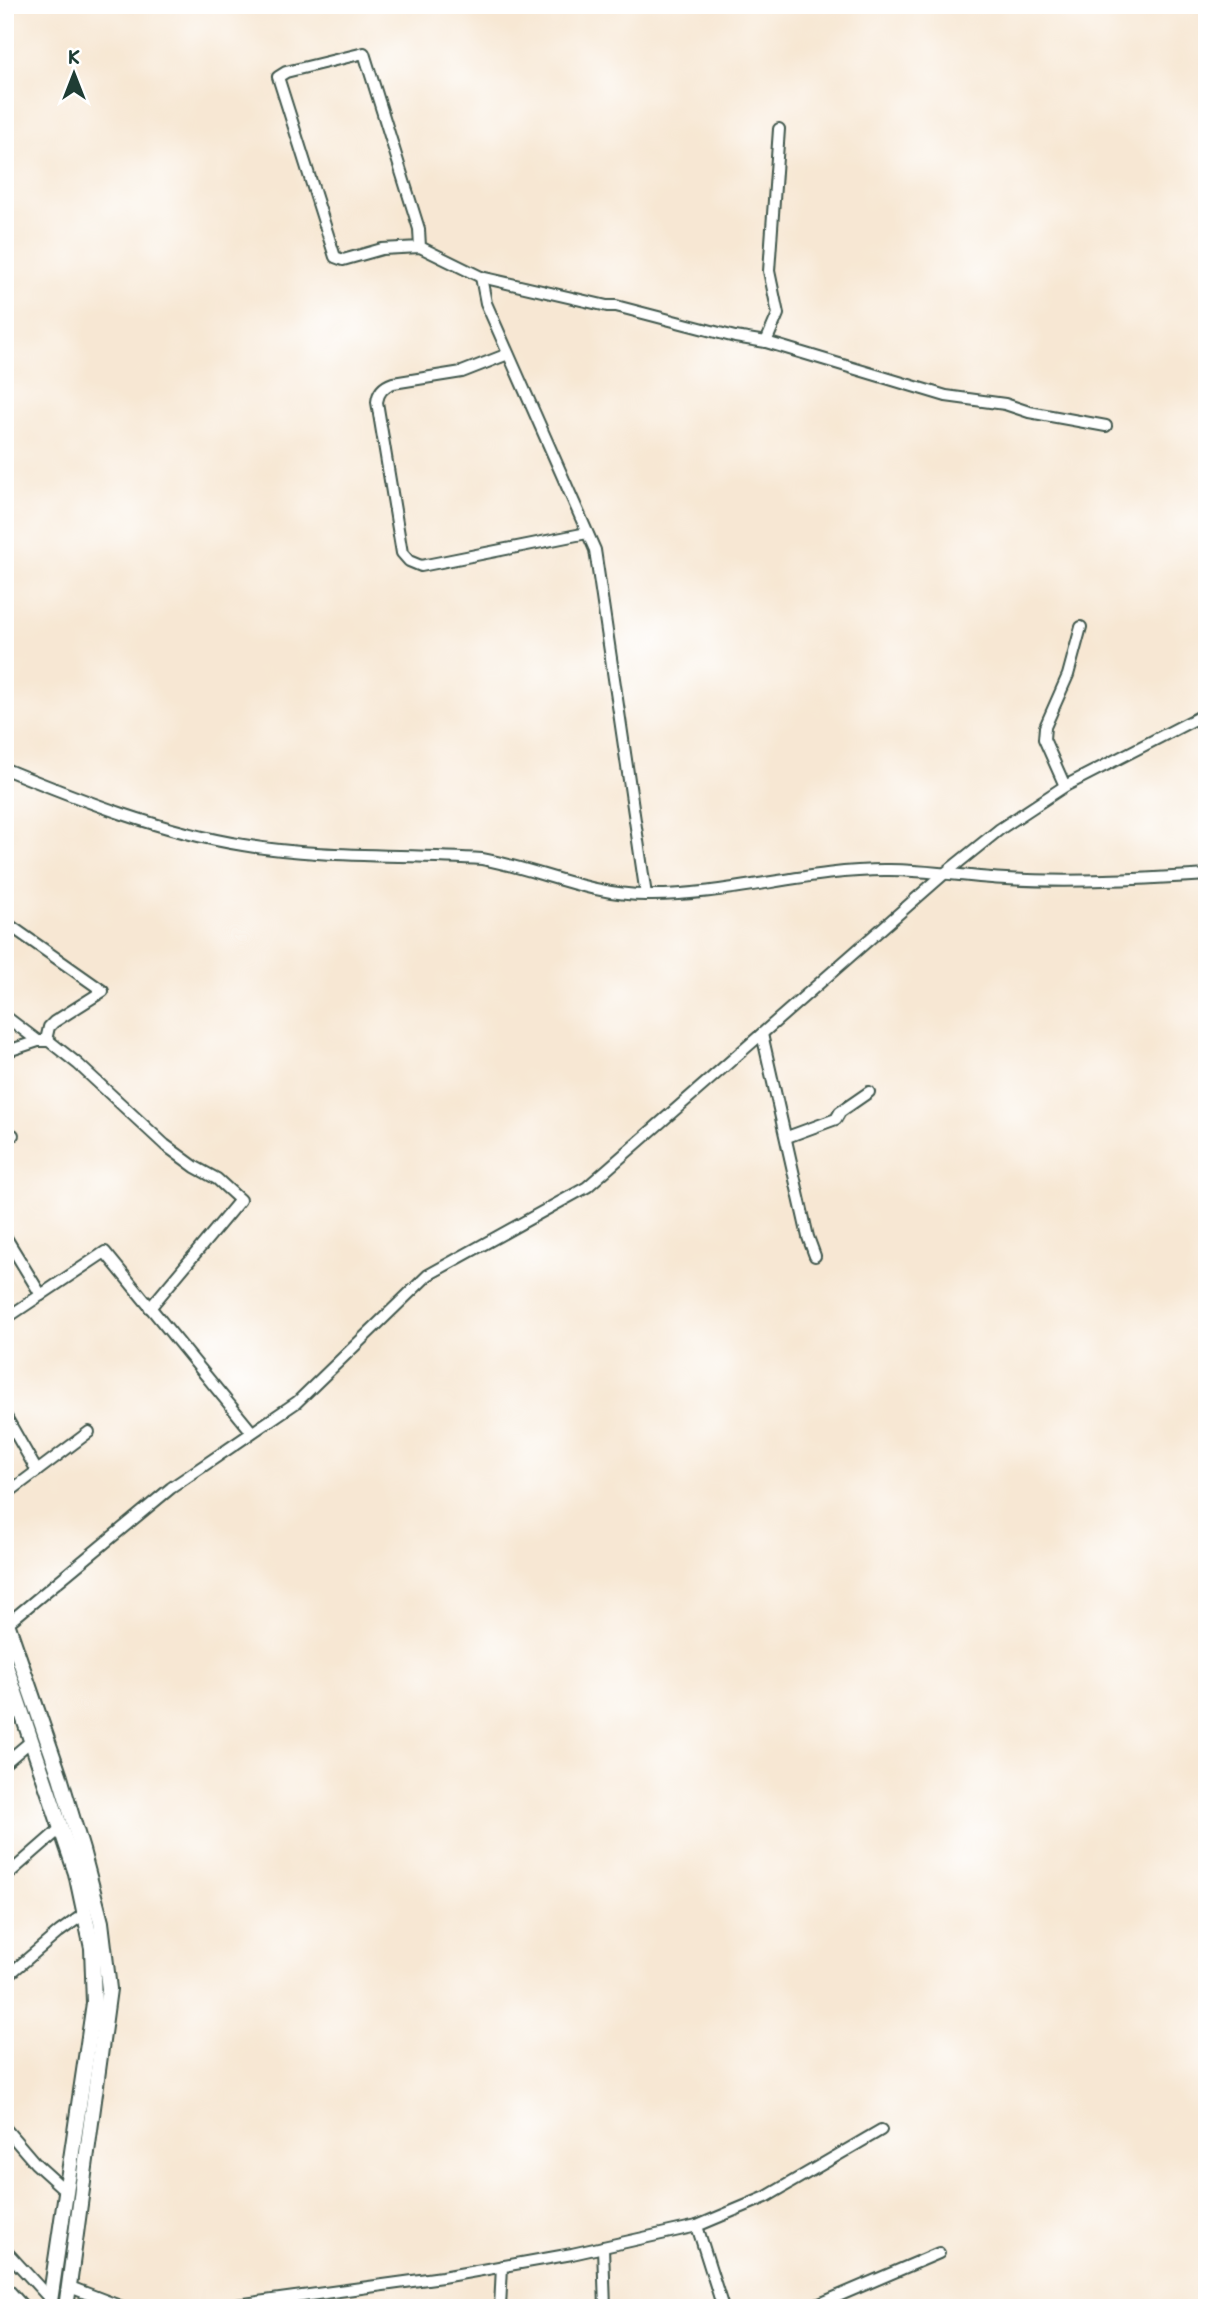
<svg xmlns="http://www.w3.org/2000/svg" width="1212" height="2313" font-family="Mali,sans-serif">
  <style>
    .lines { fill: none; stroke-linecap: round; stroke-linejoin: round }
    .street-casing { stroke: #3f564c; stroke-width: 14 }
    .secondary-casing { stroke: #3f564c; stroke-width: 18 }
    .street { stroke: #fff; stroke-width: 10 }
    .secondary { stroke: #fff; stroke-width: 14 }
  </style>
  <rect width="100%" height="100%" fill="#fff"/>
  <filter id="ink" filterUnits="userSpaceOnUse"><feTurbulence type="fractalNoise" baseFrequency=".0143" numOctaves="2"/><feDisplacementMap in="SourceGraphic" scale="14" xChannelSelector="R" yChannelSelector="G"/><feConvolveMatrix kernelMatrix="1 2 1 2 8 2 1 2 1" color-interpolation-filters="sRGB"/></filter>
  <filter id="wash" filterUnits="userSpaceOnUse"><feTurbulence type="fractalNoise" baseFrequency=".00686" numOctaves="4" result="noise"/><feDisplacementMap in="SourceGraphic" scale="28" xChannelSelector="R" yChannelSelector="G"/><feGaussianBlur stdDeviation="1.57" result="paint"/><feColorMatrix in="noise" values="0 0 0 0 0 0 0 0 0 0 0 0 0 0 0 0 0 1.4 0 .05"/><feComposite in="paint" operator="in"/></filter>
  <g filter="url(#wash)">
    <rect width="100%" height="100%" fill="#f7e7d3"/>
  </g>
  <g filter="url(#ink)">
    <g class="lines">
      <defs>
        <g id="street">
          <polyline points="420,247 419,229 364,53 286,72 278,77 335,257 343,260 382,249 420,247 481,277 607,306 616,306 735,337 766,342 946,396 1005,404 1029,412 1106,426"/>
          <polyline points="481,277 486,303 595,550 646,895"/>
          <polyline points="766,342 778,314 769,271 779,129"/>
          <path d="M508,354l-46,18 -69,11c-9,3 -15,9 -16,19l25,151 7,8 12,5 166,-33"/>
          <path d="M5,769c76,31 157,63 238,76 78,13 160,9 239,14 56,10 107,36 165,36 82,1 161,-26 242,-25 39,0 78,7 117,9 67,4 133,0 201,-4"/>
          <polyline points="1065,786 1044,739 1045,727 1068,675 1081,627"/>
          <polyline points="5,922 103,991 54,1022 49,1027 46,1040"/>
          <polyline points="5,1016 38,1041"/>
          <polyline points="762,1034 808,1237 815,1256"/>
          <polyline points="5,1052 38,1041 49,1041 78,1064 165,1145 195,1167 217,1179 240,1200 150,1308"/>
          <polyline points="787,1137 836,1119 840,1112 869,1092"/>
          <polyline points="5,1139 13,1135"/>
          <polyline points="5,1236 41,1295"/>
          <polyline points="5,1319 105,1252 252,1432"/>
          <polyline points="5,1415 37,1471"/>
          <polyline points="5,1495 89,1432"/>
          <polyline points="5,1629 8,1623 171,1488 297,1402 428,1275 587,1187 944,874 1000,829 1065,786 1207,713"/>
          <polyline points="5,1763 31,1741"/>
          <polyline points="5,1877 61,1828"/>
          <polyline points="5,1978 59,1932 84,1914"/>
          <polyline points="5,2128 35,2163 67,2192"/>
          <polyline points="697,2226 723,2308"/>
          <polyline points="603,2247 605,2308"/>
          <polyline points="5,2250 50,2299"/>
          <polyline points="5,2286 25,2308"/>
          <polyline points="70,2287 125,2308"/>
          <polyline points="214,2308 442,2277 572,2254 697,2226 766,2197 881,2130"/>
          <polyline points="500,2308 502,2266"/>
          <polyline points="810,2308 939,2253"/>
        </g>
        <g id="secondary">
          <polyline points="5,1617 60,1777 82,1850 101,1922 109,1989 66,2308"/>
          <polyline points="5,1663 76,1873 92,1948 94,2003 49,2308"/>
        </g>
      </defs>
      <use href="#street" class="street-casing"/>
      <use href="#secondary" class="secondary-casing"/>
      <use href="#street" class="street"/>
      <use href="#secondary" class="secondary"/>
    </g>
  </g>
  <rect width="1212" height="2313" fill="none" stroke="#fff" stroke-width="28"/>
  <g transform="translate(74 74)" stroke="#ffffff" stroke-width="5" paint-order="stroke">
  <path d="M0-5L12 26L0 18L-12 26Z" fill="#1f3d34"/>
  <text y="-10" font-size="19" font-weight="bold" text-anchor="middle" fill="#1f3d34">K</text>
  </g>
</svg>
